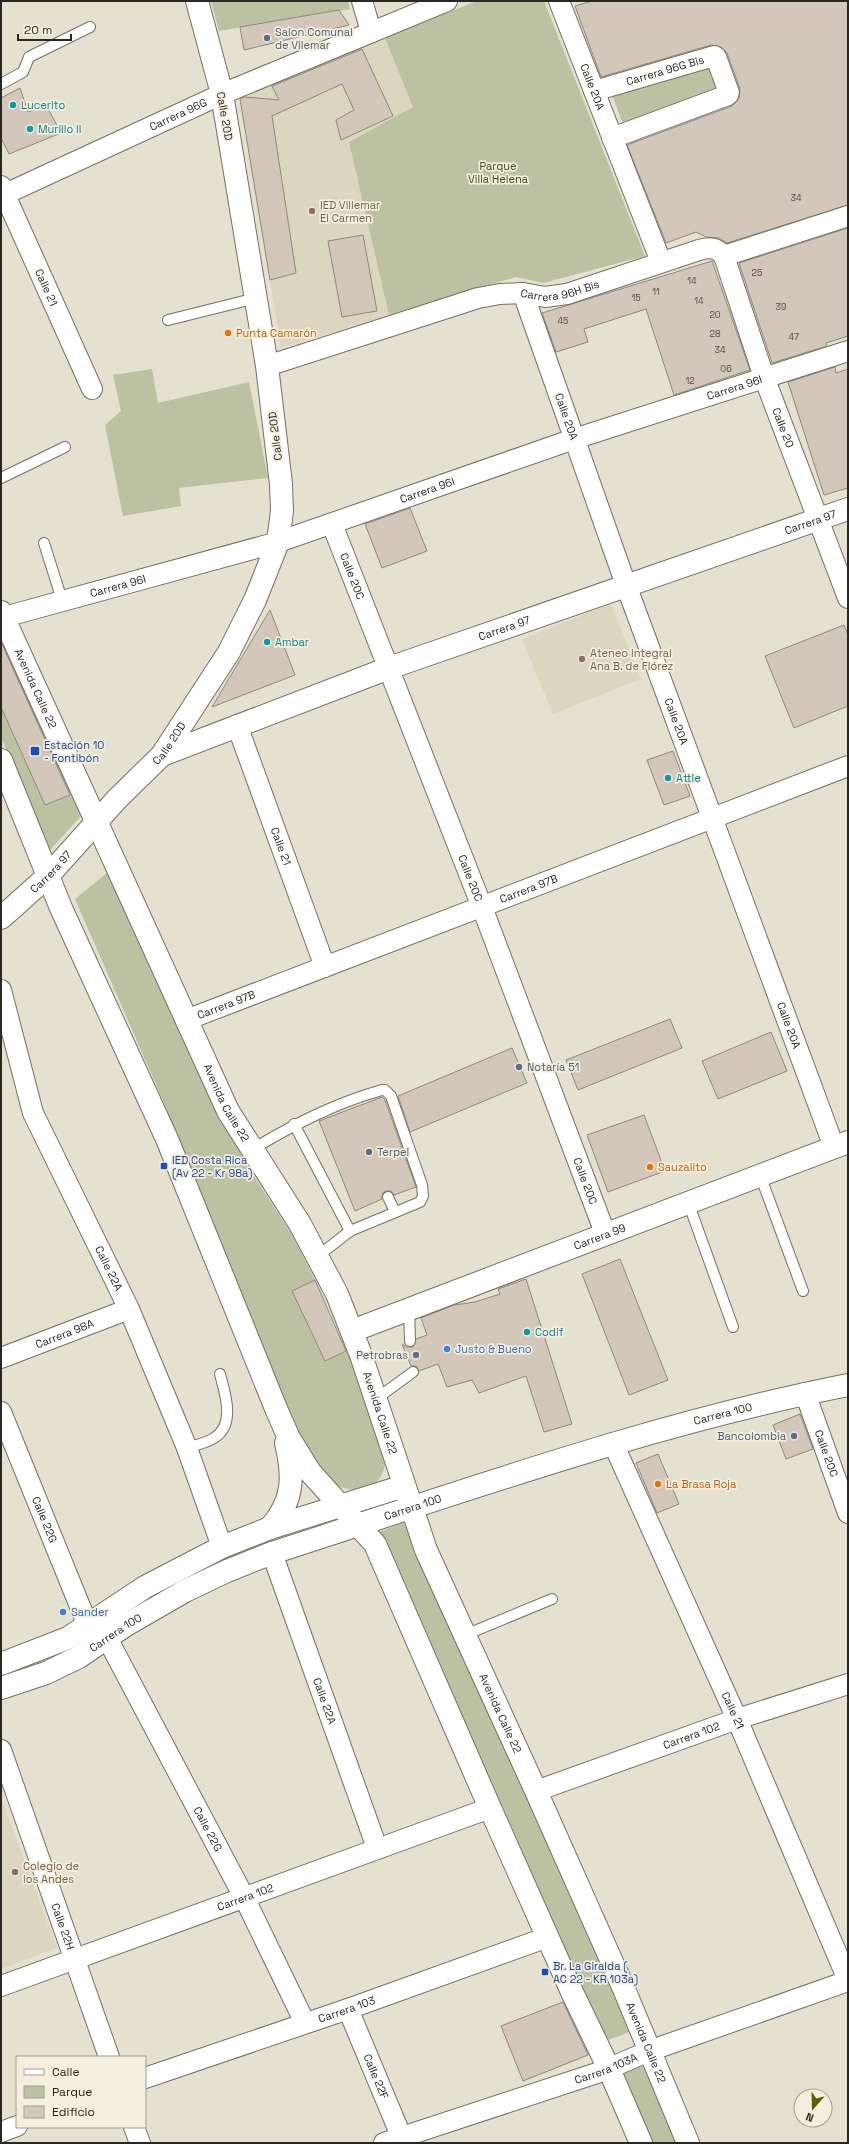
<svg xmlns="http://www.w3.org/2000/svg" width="849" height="2144" font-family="'Space Grotesk',sans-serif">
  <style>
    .built { fill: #dcd5bf }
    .green { fill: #bbc1a1 }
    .building { fill: #d3c6ba; stroke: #92867b }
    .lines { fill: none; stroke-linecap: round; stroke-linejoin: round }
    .lane-casing { stroke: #747062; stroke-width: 12 }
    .street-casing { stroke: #747062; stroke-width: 22 }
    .secondary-casing { stroke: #747062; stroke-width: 24 }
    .lane { stroke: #fff; stroke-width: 10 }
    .street { stroke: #fff; stroke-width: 20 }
    .secondary { stroke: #fff; stroke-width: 22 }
    .service-dot { fill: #5c6f8a; stroke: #f3eede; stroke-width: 1.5 }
    .culture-dot { fill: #0f9aa8; stroke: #f3eede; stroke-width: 1.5 }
    .education-dot { fill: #8d6e63; stroke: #f3eede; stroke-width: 1.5 }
    .food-dot { fill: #e8710a; stroke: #f3eede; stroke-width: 1.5 }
    .transit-dot { fill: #1a4fb4; stroke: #f3eede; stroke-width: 1.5 }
    .shop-dot { fill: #3f7fe0; stroke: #f3eede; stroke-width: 1.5 }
    .labels { text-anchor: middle; stroke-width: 3.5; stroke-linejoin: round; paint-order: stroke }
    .number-label { font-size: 9px; fill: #544f47 }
    .service-label { font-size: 11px; fill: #4e5e75; stroke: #f3eede; text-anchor: start }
    .street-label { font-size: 11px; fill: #292721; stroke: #f3eede }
    .culture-label { font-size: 11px; fill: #0d838f; stroke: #f3eede; text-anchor: start }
    .park-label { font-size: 11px; fill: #444a15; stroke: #f3eede }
    .education-label { font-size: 11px; fill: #785e54; stroke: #f3eede; text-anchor: start }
    .food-label { font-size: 11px; fill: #c56008; stroke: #f3eede; text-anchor: start }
    .transit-label { font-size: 11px; fill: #164399; stroke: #f3eede; text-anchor: start }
    .shop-label { font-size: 11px; fill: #366cbe; stroke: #f3eede; text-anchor: start }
  </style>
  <rect width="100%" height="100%" fill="#e5e1d1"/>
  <g class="built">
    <polygon points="385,38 413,107 349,142 389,315 281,348 240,97"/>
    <polygon points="611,604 641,679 553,714 522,639"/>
    <polygon points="1,1797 57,1948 1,1969"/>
  </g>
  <g class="green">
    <polygon points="211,1 348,1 350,9 219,31"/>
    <polygon points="477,1 544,1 645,256 543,283 516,277 389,315 349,142 413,107 385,38"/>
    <polygon points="713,59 724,89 623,125 611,91"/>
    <polygon points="152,369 158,403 249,382 268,478 179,488 181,506 123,516 105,425 121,411 113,375"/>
    <polygon points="1,637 81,816 50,850 1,737"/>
    <path d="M108,872l104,229 41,74 40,61 22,44 -23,11 33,70 23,-11 37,114c-2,12 -7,20 -18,23 -35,12 -50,-23 -67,-47l-136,-337 -89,-204z"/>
    <polygon points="404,1522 632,2031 603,2042 377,1533"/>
    <polygon points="645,2061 679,2143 648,2143 616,2072"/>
  </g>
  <g class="building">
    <polygon points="592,1 848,1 848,205 727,243 719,238 706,237 696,232 666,243 627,145 732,106 739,98 740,89 727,53 721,47 711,45 601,77 575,6"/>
    <polygon points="339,10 349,25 244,50 240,27"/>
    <polygon points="362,49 393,116 341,140 336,120 354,110 342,84 272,116 296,273 270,280 240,99 245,97 279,100 272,86"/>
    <polygon points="20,88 28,112 46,105 61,133 9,154 1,138 1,98"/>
    <polygon points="848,228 848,336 826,343 827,346 772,363 739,263"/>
    <polygon points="363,235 377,311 342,317 328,241"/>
    <polygon points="712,261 750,370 674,395 646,309 584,329 588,342 556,352 542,313"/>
    <polygon points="835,367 836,373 848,369 848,488 824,495 788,382"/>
    <polygon points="410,508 427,551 382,568 365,524"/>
    <polygon points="270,610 295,675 212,707"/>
    <polygon points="844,625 848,635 848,706 794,728 765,656"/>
    <polygon points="1,642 70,795 45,805 1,707"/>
    <polygon points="673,751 690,796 664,805 647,760"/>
    <polygon points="670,1019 682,1048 578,1090 566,1060"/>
    <polygon points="771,1032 787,1071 718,1099 702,1061"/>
    <polygon points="512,1048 527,1083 410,1132 398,1096"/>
    <polygon points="382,1097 385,1100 416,1187 394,1195 391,1191 386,1191 382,1194 382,1199 355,1211 319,1121"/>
    <polygon points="644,1115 665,1171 608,1192 587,1135"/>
    <polygon points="620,1259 668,1380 629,1395 582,1274"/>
    <polygon points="526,1279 572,1424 544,1432 526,1376 479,1393 472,1380 447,1387 438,1364 419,1371 416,1366 411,1366 402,1344 407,1347 413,1347 416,1339 427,1335 421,1318 454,1305 475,1302 500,1294 498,1289"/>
    <polygon points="315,1280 346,1351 325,1361 292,1291"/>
    <polygon points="800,1414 813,1449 786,1459 773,1425"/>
    <polygon points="658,1454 679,1504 657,1513 636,1463"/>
    <polygon points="563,2002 588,2055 523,2081 501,2026"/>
  </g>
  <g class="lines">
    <defs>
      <g id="lane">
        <polyline points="1,84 23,72 29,57 90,27"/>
        <polyline points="168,320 256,298"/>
        <polyline points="1,478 65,447"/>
        <polyline points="44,543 62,600"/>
        <polyline points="294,1124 350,1231"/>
        <path d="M251,1150c42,-25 84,-47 131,-60h3l6,6 31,89 1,11 -3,6 -70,29 -32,25"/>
        <polyline points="760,1175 803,1291"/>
        <polyline points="388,1197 395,1212"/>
        <polyline points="688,1202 733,1327"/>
        <polyline points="409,1308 410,1341"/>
        <polyline points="376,1399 413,1372"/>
        <path d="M187,1448c9,-3 19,-5 27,-10 22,-13 11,-45 6,-64"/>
        <polyline points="465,1635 552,1599"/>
      </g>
      <g id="street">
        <polyline points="362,1 371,31"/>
        <path id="s1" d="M559,1l102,261"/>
        <path id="s2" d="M594,91l120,-35 2,1 13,36 -1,2 -116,43"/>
        <path id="s3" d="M1,186l91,203"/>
        <path id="s4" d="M1,196l221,-102 225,-93"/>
        <polyline points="724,256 848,216"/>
        <path id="s5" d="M523,293l103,292 208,562"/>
        <path id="s6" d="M267,366l211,-68 22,-4 23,-1 22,4 22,-3 132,-44c11,-3 17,-3 25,6l40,121 84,221"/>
        <path id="s7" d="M332,524l150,383 123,326"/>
        <path id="s8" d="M4,617l274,-75 296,-103 274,-88"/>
        <path id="s9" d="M237,725l88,242"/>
        <path id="s10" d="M1,990l32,123 96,196 58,139 35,99"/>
        <path id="s11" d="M186,1020l662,-254"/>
        <path id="s12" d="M1,1358l128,-49"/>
        <path id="s13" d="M805,1393l43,120"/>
        <path id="s14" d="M1,1412l87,214"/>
        <path id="s15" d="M613,1443l124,276 111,261"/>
        <path id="s16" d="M272,1553l105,295"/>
        <path id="s17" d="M107,1638l137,259 61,126"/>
        <path id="s18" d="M1,1750l108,307"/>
        <path id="s19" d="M536,1791l201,-72 111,-35"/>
        <path id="s20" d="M1,1986l489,-178"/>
        <path id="s21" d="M348,2009l56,134"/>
        <path id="s22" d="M145,2078l203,-69 200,-72"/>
        <polyline points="134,2127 140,2143"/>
        <polyline points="1,2132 17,2126"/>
        <path id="s23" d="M384,2143l219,-72 46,-20 199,-70"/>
      </g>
      <g id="secondary">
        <path id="s24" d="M1,612l227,499 72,113 37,70 24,61 65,195 110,241 88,198 64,154"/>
        <path id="s25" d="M162,755l227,-87 459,-159"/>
        <polyline points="1,760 61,908 167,1139 277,1411 289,1438 310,1472 375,1544 490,1808 572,1992 609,2069 641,2143"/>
        <path id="s26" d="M1,918l47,-42 69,-77 45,-44 67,-103 26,-52 23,-58 4,-31 -1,-27 -14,-118 -45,-272 -25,-93"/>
        <path id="s27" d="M352,1331l496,-189"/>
        <path d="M270,1528c24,-28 24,-51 16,-85"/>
        <polyline points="1,1664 68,1638 145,1587 222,1547 270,1528 404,1486"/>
        <path id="s28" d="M1,1688l45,-15 33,-16 47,-32 59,-34 42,-20 45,-18c190,-61 379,-129 576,-168"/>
      </g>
    </defs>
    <use href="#lane" class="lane-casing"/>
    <use href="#street" class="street-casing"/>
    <use href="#secondary" class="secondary-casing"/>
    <use href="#lane" class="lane"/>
    <use href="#street" class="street"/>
    <use href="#secondary" class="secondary"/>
  </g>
  <g class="service-dot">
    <circle cx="267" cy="38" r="4"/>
    <circle cx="519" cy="1067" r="4"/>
    <circle cx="369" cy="1152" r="4"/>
    <circle cx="416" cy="1355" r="4"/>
    <circle cx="794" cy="1436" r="4"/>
  </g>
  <g class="culture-dot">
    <circle cx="13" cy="105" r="4"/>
    <circle cx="30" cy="129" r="4"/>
    <circle cx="267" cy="642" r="4"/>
    <circle cx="668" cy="778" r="4"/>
    <circle cx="527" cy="1332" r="4"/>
  </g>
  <g class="education-dot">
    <circle cx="312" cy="211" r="4"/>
    <circle cx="582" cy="659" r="4"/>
    <circle cx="15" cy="1872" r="4"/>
  </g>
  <g class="food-dot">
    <circle cx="228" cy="333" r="4"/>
    <circle cx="650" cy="1167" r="4"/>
    <circle cx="658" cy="1484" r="4"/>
  </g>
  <g class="transit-dot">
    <rect x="30" y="746" width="10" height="10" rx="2"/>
    <rect x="160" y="1162" width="8" height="8" rx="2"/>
    <rect x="541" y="1968" width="8" height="8" rx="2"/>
  </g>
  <g class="shop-dot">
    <circle cx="447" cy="1349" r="4"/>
    <circle cx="63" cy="1612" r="4"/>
  </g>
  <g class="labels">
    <g class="number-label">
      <text x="796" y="201">34</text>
      <text x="757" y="276">25</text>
      <text x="692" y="284">14</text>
      <text x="656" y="295">11</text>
      <text x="636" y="301">15</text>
      <text x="699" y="304">14</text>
      <text x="781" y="310">39</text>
      <text x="715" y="318">20</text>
      <text x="563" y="324">45</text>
      <text x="715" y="337">28</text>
      <text x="794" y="340">47</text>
      <text x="720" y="353">34</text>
      <text x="726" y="372">06</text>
      <text x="690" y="384">12</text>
    </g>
    <g class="service-label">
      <text x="275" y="36">Salon Comunal<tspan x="275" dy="13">de Vilemar</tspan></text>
      <text x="527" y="1071">Notaría 51</text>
      <text x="377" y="1156">Terpel</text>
      <text x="408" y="1359" text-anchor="end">Petrobras</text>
      <text x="786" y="1440" text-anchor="end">Bancolombia</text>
    </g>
    <g class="street-label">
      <text dy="4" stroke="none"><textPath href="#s2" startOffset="74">Carrera 96G Bis</textPath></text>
      <text dy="4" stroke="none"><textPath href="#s1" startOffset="92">Calle 20A</textPath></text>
      <text dy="4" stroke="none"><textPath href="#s4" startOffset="195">Carrera 96G</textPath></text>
      <text transform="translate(225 116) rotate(80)" y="4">Calle 20D</text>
      <text dy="4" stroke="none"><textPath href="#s3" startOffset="111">Calle 21</textPath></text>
      <text dy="4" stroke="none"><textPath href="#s6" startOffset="305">Carrera 96H Bis</textPath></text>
      <text dy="4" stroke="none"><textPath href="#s8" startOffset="766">Carrera 96I</textPath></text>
      <text dy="4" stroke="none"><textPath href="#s5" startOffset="131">Calle 20A</textPath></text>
      <text dy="4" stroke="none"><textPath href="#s6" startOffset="660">Calle 20</textPath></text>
      <text transform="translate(275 436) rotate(-97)" y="4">Calle 20D</text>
      <text dy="4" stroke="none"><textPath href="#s8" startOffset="442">Carrera 96I</textPath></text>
      <text dy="4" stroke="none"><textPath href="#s25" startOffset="689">Carrera 97</textPath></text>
      <text dy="4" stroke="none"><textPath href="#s7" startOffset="56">Calle 20C</textPath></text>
      <text dy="4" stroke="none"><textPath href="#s8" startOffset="118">Carrera 96I</textPath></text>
      <text dy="4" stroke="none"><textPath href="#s25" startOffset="365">Carrera 97</textPath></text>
      <text dy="4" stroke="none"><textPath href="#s24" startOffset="84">Avenida Calle 22</textPath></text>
      <text dy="4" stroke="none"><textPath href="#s5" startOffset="455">Calle 20A</textPath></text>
      <text dy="4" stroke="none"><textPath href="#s26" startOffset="243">Calle 20D</textPath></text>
      <text dy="4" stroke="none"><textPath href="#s9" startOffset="129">Calle 21</textPath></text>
      <text dy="4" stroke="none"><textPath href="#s26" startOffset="68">Carrera 97</textPath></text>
      <text dy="4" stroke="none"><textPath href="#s7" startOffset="380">Calle 20C</textPath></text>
      <text dy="4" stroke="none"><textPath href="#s11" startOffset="367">Carrera 97B</textPath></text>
      <text dy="4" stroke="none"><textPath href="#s11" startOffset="43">Carrera 97B</textPath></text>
      <text dy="4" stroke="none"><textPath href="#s5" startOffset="779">Calle 20A</textPath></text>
      <text dy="4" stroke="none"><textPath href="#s24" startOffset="540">Avenida Calle 22</textPath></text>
      <text dy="4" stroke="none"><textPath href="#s7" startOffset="704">Calle 20C</textPath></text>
      <text dy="4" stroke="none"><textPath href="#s27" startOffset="265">Carrera 99</textPath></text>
      <text dy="4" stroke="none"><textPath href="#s10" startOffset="300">Calle 22A</textPath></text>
      <text dy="4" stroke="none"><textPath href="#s12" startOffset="68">Carrera 98A</textPath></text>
      <text dy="4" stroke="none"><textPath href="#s24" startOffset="888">Avenida Calle 22</textPath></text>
      <text dy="4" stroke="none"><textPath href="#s28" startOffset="776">Carrera 100</textPath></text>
      <text dy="4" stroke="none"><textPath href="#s13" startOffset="64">Calle 20C</textPath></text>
      <text dy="4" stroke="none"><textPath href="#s28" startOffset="452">Carrera 100</textPath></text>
      <text dy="4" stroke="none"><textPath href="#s14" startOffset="116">Calle 22G</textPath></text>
      <text dy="4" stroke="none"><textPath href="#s28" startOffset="128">Carrera 100</textPath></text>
      <text dy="4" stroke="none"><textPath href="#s16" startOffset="157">Calle 22A</textPath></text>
      <text dy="4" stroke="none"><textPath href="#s15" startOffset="293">Calle 21</textPath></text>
      <text dy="4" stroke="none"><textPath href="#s24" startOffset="1212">Avenida Calle 22</textPath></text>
      <text dy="4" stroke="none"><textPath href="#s19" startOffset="165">Carrera 102</textPath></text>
      <text dy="4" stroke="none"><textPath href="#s17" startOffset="216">Calle 22G</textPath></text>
      <text dy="4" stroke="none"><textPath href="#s20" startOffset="260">Carrera 102</textPath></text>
      <text dy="4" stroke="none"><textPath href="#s18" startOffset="187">Calle 22H</textPath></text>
      <text dy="4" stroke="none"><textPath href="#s22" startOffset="213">Carrera 103</textPath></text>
      <text dy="4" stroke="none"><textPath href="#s24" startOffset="1572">Avenida Calle 22</textPath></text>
      <text dy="4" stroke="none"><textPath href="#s23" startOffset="234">Carrera 103A</textPath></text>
      <text dy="4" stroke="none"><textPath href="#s21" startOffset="73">Calle 22F</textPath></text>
    </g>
    <g class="culture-label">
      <text x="21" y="109">Lucerito</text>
      <text x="38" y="133">Murillo II</text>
      <text x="275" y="646">Ambar</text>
      <text x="676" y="782">Attle</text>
      <text x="535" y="1336">Codif</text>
    </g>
    <g class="park-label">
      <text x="498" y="170">Parque<tspan x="498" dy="13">Villa Helena</tspan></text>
    </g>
    <g class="education-label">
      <text x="320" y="209">IED Villemar<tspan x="320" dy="13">El Carmen</tspan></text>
      <text x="590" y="657">Ateneo Integral<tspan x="590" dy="13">Ana B. de Flórez</tspan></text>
      <text x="23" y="1870">Colegio de<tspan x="23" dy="13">los Andes</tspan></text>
    </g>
    <g class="food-label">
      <text x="236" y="337">Punta Camarón</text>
      <text x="658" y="1171">Sauzalito</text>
      <text x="666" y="1488">La Brasa Roja</text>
    </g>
    <g class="transit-label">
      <text x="44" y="749">Estación 10<tspan x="44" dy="13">- Fontibón</tspan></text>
      <text x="172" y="1164">IED Costa Rica<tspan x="172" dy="13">(Av 22 - Kr 98a)</tspan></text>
      <text x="553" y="1970">Br. La Giralda (<tspan x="553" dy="13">AC 22 - KR 103a)</tspan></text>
    </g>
    <g class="shop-label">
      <text x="455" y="1353">Justo &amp; Bueno</text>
      <text x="71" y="1616">Sander</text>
    </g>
  </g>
  <rect width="849" height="2144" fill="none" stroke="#292721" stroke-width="4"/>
  <rect x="16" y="2056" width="130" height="72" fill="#f3eede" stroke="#a29e92"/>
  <rect x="24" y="2069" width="20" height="6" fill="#ffffff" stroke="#a29e92"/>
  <text x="52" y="2076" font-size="12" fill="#292721">Calle</text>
  <rect x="24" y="2086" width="20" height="12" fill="#bbc1a1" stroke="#a29e92"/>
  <text x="52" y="2096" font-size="12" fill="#292721">Parque</text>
  <rect x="24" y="2106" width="20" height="12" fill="#d3c6ba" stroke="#a29e92"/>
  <text x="52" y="2116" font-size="12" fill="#292721">Edificio</text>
  <g transform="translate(813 2108) rotate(200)"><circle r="19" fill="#f3eede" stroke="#a29e92"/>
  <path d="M0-3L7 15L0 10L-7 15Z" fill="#586100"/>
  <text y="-6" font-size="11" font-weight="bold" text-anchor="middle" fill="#292721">N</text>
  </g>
  <path d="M18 34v6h53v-6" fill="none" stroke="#292721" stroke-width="2"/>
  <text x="24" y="34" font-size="12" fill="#292721" stroke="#f3eede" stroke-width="3" paint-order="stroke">20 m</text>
</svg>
